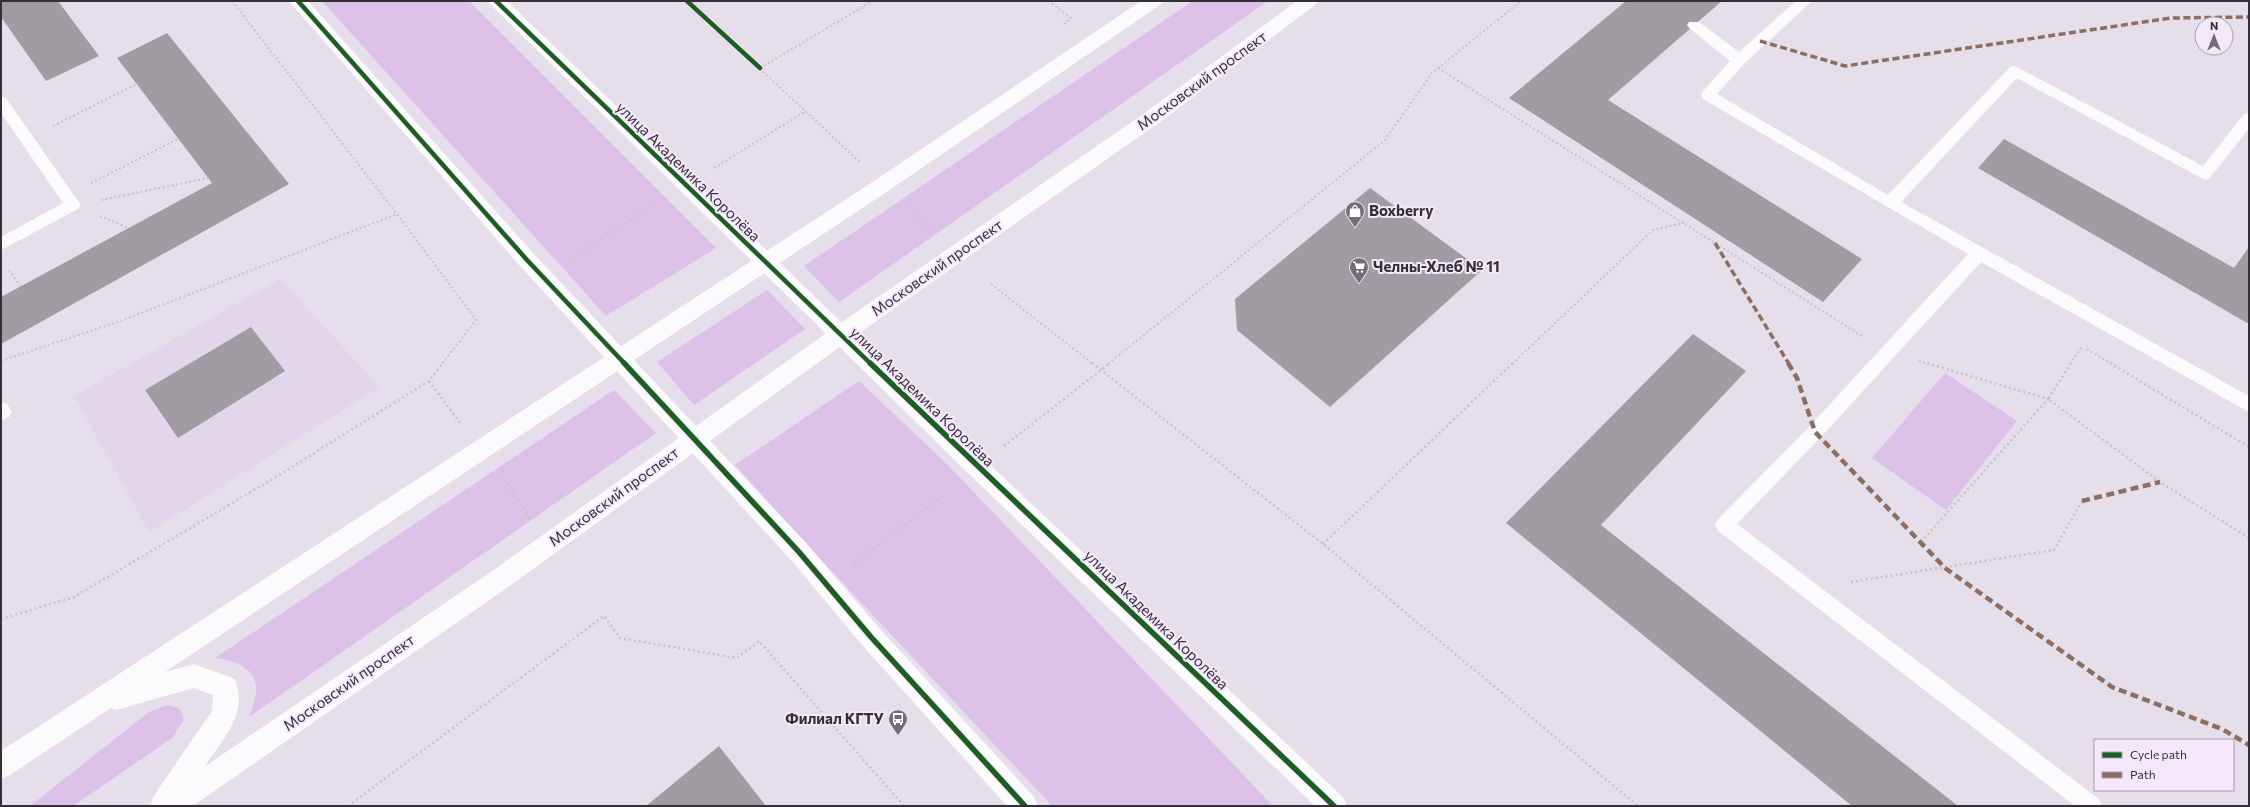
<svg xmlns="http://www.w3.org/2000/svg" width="2250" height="807" font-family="Commissioner,sans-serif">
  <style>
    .built { fill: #e3d6ea }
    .green { fill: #dcc2e9 }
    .building { fill: #a19ba4 }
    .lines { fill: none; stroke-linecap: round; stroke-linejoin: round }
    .path-far1 { stroke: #c6c4c8; stroke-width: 2; stroke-dasharray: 2 2.5; stroke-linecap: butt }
    .path { stroke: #c6c4c8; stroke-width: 2.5; stroke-dasharray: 2 3; stroke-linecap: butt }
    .service { fill: #fbfafc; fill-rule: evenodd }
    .tertiary { fill: #fbfafc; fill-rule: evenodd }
    .secondary { fill: #fbfafc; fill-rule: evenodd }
    .quiet-far1 { stroke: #8d6e63; stroke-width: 3.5; stroke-dasharray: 7 3.5; stroke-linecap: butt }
    .quiet { stroke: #8d6e63; stroke-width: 4.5; stroke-dasharray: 8 4.5; stroke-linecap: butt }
    .cycleway-far1-casing { stroke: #f4e7fc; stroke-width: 6 }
    .cycleway-casing { stroke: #f4e7fc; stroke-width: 8 }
    .cycleway-far1 { stroke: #1b5e20; stroke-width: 4.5 }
    .cycleway { stroke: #1b5e20; stroke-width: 5.5 }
    .labels { text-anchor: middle; stroke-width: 4; stroke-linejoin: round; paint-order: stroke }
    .street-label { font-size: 15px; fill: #353038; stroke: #f4e7fc }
    .poi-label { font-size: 15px; font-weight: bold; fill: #353038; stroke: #f4e7fc; text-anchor: start }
  </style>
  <rect width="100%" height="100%" fill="#e6deea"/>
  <polygon class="built" points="280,279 380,387 149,532 74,396"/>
  <g class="green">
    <polygon points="322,1 469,1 716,248 606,316"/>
    <polygon points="1193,1 1268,1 839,302 804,266"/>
    <polygon points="767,290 805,329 694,405 657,362"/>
    <polygon points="1945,373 2017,421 1946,510 1872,458"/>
    <polygon points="859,381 948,465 1273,806 1052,806 824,563 735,465"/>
    <path d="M614,390l42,43 -407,284c16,-38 5,-53 -34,-59z"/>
    <polygon points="167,705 180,709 184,720 172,738 73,806 30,806 149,712"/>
  </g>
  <g class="building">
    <polygon points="1,1 58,1 99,56 46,81 1,17"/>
    <polygon points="1626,1 1722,1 1608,100 1862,259 1823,302 1509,98"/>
    <polygon points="167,33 289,184 1,344 1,297 212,183 117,58"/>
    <polygon points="2004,139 2234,268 2249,247 2249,324 1978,168"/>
    <polygon points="1370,188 1482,270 1330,407 1237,330 1235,299"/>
    <polygon points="251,327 285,371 178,438 145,390"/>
    <polygon points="1693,334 1746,371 1601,525 1958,806 1852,806 1506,523"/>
    <polygon points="719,746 766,806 646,806"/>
  </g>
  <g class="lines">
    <g class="path-far1">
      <polyline points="232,1 397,214 476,320 442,364"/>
      <polyline points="687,1 861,163"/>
      <polyline points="1048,1 1071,18 1064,24"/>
      <polyline points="760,68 873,1"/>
      <polyline points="1438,68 1862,336"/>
      <polyline points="53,126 137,84"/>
      <polyline points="714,168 806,111"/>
      <polyline points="91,183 178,139"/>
      <polyline points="101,200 209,178"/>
      <polyline points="909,206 932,233"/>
      <polyline points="100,216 129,228"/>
      <polyline points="569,259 656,204"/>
      <polyline points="9,270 20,286"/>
      <polyline points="991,284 1093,364"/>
      <polyline points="2087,349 2112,364"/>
      <polyline points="1,361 123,320 397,214"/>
      <polyline points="1919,361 1929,364"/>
      <polyline points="1108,364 1384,141 1432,73 1521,1"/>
      <polyline points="1512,364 1653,230 1684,223"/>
      <polyline points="2070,364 2082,346"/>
    </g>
    <g class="path">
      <polyline points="1092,363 1323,544 1638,806"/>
      <polyline points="2071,363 2048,399 2160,482 2249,538"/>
      <polyline points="2110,363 2249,447"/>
      <polyline points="429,381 461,424"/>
      <polyline points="1004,446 1110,363"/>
      <polyline points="501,475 530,518"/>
      <polyline points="1921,542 2048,399 1926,363"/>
      <polyline points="1323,544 1513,363"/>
      <polyline points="854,564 945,495"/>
      <polyline points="1851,582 2054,550 2082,501"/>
      <polyline points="1,619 74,597 276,477 429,381 443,363"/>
      <polyline points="348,806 604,616 620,638 737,658 759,641 904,806"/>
    </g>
    <g class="service">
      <polygon points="1796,1 1812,1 1744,64 1717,94 1888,195 2010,67 2015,66 2203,166 2244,114 2249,113 2249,128 2210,178 2205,180 2017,78 1901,202 2249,396 2249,412 1981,262 1821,437 1737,524 2099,799 2102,806 2075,806 1718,531 1715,525 1718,519 1809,427 1968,254 1703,99 1701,95 1703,91 1730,61 1689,28 1687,25 1689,22 1699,22 1739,52"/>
      <polygon points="1,97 6,98 81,205 78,209 1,250 1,237 63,203 1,113"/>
      <polygon points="1,402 7,404 12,412 9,417 1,420"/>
    </g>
    <g class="tertiary">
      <polygon points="289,1 308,1 534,254 807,544 880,629 1034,797 1038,806 1007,806 862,645 791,560 520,266"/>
      <polygon points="487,1 507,1 986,461 1343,797 1347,806 1315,806 970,475"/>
    </g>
    <path class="secondary" d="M1141,1h22l-3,4 -269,184 -726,483 29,-8 41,15c14,34 -13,62 -31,88l291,-198 337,-240 314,-217 151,-111h21l-3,4 -155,117 -312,219 -337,244 -318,221h-41l-1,-3 4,-9 57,-83 1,-16 -19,-7 -78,22 -5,-2 -101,67 -9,4v-28l876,-572z"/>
    <g class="quiet-far1">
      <polyline points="1760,41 1845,66 2171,18 2249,17"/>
      <polyline points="1715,243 1789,364"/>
    </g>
    <g class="quiet">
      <polyline points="1788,363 1797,378 1815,432 1945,568 2112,687 2222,729 2249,745"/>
      <polyline points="2082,501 2160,482"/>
    </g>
    <defs>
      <g id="cycleway-far1">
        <polyline points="298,1 527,260 625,364"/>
        <polyline points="496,1 871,364"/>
        <polyline points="687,1 760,68"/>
      </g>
      <g id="cycleway">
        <polyline points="624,363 799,552 871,637 1025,806"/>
        <polyline points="870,363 1334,806"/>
      </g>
    </defs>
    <use href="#cycleway-far1" class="cycleway-far1-casing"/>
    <use href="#cycleway" class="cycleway-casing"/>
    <use href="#cycleway-far1" class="cycleway-far1"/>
    <use href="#cycleway" class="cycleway"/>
  </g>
  <defs>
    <symbol id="shop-pin" viewBox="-11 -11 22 30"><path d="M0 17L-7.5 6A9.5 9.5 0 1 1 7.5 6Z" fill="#736d76" stroke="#f4e7fc"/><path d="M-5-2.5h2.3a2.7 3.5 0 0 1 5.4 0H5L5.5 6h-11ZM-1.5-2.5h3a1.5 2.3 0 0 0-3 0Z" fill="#fff"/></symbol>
    <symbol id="supermarket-pin" viewBox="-11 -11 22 30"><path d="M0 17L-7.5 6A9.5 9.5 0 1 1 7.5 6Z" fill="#736d76" stroke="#f4e7fc"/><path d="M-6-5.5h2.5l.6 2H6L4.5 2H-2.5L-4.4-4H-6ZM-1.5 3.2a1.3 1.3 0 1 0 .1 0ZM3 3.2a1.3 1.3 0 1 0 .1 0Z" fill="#fff"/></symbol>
    <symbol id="bus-pin" viewBox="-11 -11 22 30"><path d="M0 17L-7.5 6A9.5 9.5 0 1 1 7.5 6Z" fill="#736d76" stroke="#f4e7fc"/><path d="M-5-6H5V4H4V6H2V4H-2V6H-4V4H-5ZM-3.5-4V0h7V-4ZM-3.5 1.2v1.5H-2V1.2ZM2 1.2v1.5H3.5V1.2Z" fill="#fff"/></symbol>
  </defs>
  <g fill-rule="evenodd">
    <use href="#shop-pin" x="1344" y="200" width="22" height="30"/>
    <use href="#supermarket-pin" x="1348" y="256" width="22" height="30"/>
    <use href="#bus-pin" x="887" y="708" width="22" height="30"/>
  </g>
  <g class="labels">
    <g class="street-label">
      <text transform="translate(1202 81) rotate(-36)" y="5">Московский проспект</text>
      <text transform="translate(688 172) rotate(44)" y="5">улица Академика Королёва</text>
      <text transform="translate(937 268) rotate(-35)" y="5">Московский проспект</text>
      <text transform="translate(922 397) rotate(44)" y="5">улица Академика Королёва</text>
      <text transform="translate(614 497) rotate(-36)" y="5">Московский проспект</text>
      <text transform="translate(1156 620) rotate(44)" y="5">улица Академика Королёва</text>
      <text transform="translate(349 683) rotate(-35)" y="5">Московский проспект</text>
    </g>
    <g class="poi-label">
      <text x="1369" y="216">Boxberry</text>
      <text x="1373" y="272">Челны-Хлеб № 11</text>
      <text x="884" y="724" text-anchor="end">Филиал КГТУ</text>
    </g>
  </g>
  <rect width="2250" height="807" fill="none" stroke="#353038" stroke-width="4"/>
  <rect x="2094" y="739" width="140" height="52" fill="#f4e7fc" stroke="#a89eae"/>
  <rect x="2102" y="752" width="20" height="6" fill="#1b5e20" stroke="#a89eae"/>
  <text x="2130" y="759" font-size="12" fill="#353038">Cycle path</text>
  <rect x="2102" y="772" width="20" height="6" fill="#8d6e63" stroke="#a89eae"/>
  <text x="2130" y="779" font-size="12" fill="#353038">Path</text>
  <g transform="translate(2214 36)"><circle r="19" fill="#f4e7fc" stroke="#a89eae"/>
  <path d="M0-3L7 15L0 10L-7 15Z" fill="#736d76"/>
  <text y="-6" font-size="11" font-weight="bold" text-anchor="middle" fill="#353038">N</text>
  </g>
</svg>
